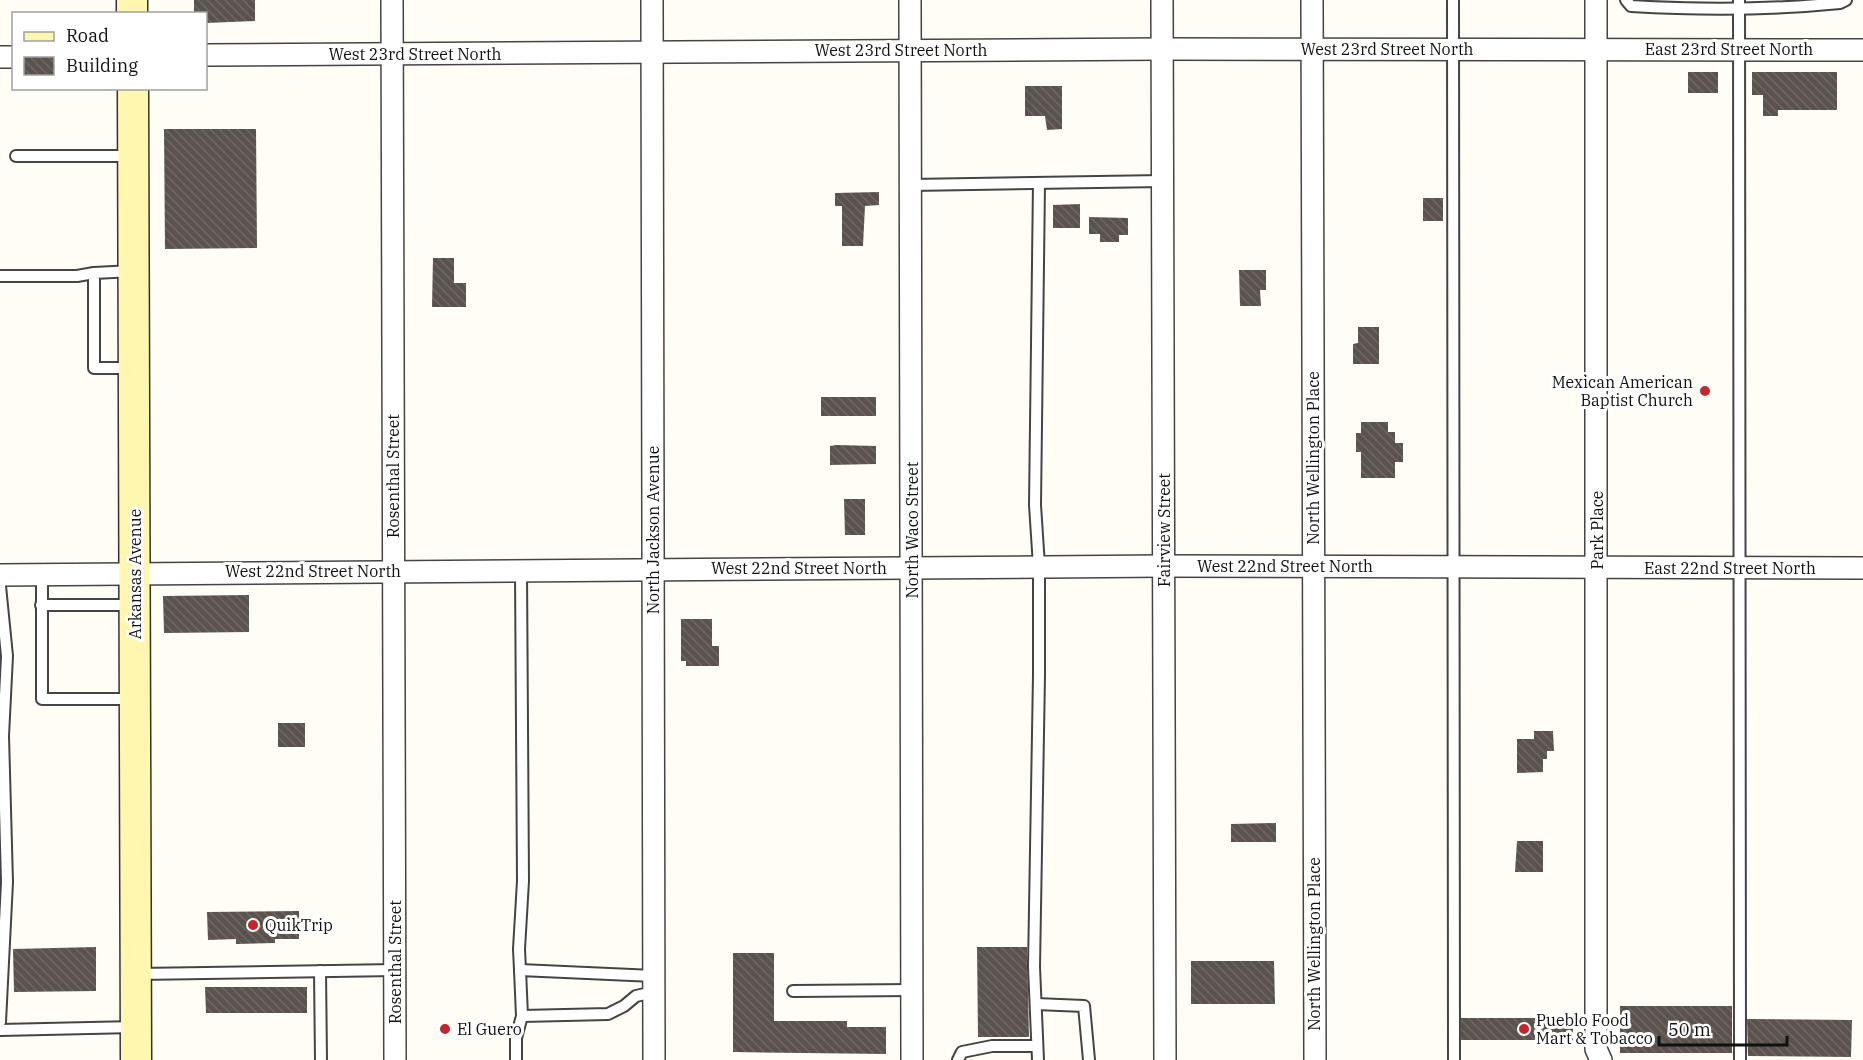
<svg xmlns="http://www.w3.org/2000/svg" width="1863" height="1060" font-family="'IBM Plex Serif',serif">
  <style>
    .building { fill: url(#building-back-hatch) }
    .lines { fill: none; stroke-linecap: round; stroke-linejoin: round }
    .lane-casing { stroke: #444; stroke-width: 14 }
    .street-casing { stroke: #444; stroke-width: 24 }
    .secondary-casing { stroke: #333; stroke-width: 33 }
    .lane { stroke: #fff; stroke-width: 10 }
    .street { stroke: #fff; stroke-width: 21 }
    .secondary { stroke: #fff6b0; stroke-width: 30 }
    .poi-dot { fill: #c4262e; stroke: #fff; stroke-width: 2 }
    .labels { text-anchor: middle; stroke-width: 6; stroke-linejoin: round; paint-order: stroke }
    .street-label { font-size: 16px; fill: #111; stroke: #fff }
    .poi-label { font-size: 16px; fill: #111; stroke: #fff; text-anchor: start }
  </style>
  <defs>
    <pattern id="building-back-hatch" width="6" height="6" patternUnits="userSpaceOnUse" patternTransform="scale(1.5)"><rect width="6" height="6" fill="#5a524d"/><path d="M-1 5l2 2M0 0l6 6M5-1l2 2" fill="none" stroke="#6d6662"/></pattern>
  </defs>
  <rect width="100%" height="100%" fill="#fffdf5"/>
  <g class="building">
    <polygon points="194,0 255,0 255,21 206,23 206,14 194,14"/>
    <rect x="1688" y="72" width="30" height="21"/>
    <polygon points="1752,72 1837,72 1837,110 1778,110 1778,116 1763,116 1763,95 1752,95"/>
    <polygon points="1025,86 1062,86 1062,129 1047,130 1045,116 1025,116"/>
    <polygon points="164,129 256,129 257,248 165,249"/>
    <polygon points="879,192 879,205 865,206 863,246 842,246 842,206 835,206 835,193"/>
    <rect x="1423" y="198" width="20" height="23"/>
    <polygon points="1080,204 1080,228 1053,228 1053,205"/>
    <polygon points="1089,217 1128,218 1128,235 1119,235 1119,242 1100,242 1100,234 1089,234"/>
    <polygon points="433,258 454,258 454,283 466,283 466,307 432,307"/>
    <polygon points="1239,270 1266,270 1266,290 1260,290 1261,306 1240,306"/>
    <polygon points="1358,327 1379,327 1379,364 1353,364 1353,344 1358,343"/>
    <rect x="821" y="397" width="55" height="19"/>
    <polygon points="1361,422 1388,422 1388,432 1395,432 1395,443 1403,443 1403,462 1395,462 1395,478 1361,478 1361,452 1356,452 1356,433 1361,433"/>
    <polygon points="836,445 876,446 876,464 830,465 830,446"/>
    <polygon points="844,499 865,499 865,535 845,535"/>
    <polygon points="249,595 249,632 164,633 163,596"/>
    <polygon points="681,619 712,619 712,646 719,646 719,666 686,666 686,661 681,661"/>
    <rect x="278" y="723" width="27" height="24"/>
    <polygon points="1534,731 1553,731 1554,751 1547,751 1547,759 1543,759 1543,772 1517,773 1517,739 1534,739"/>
    <polygon points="1276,823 1276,842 1231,842 1231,824"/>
    <polygon points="1517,841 1543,841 1543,872 1515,872"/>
    <polygon points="299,911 299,939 275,939 275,943 236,944 236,939 208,940 207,912"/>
    <polygon points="96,947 96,991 14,992 13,949"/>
    <polygon points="977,947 1027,947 1029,1037 978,1037"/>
    <polygon points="733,953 774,953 774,1021 847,1021 847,1027 886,1027 886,1054 733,1052"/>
    <polygon points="1191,961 1274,961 1275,1004 1191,1004"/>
    <polygon points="205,987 307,987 307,1013 206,1013"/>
    <rect x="1620" y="1006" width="112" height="47"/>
    <polygon points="1461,1018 1573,1018 1573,1044 1554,1044 1554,1040 1461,1040"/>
    <polygon points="1747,1019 1852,1020 1851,1057 1748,1056"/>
  </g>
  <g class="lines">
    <defs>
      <g id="lane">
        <polyline points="1453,0 1454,1060"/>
        <path d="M1626,0l5,6c69,4 140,4 209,-3l6,-3"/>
        <polyline points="1739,0 1740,1060"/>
        <polyline points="16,156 133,156"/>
        <polyline points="911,185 1163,181"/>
        <polyline points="0,276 77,276 94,273"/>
        <polyline points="132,368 94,368 94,273 133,271"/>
        <polyline points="42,574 42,699 135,699"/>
        <polyline points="0,586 7,656 3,736 7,882 0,1022"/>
        <polyline points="41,605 134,605"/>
        <polyline points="520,970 519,949 523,881 521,570"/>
        <polyline points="320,971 321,1060"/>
        <polyline points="139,974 395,970"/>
        <polyline points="793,991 912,990"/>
        <polyline points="1036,1004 1084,1006 1089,1060"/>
        <polyline points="522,1016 608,1014 624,1006 636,996 654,992"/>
        <polyline points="0,1030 135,1027"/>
        <polyline points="516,1060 516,1038 522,1016 520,970 654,976"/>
        <polyline points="958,1060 962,1052 992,1046 1037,1046"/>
        <polyline points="1038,1060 1034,967 1039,675 1039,566 1035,505 1039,183"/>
      </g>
      <g id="street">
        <polyline points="392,0 395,1060"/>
        <polyline points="652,0 654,1060"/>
        <polyline points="910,0 912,1060"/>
        <polyline points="1162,0 1165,1060"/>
        <polyline points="1312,0 1315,1060"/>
        <polyline points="1596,0 1596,1049 1601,1060"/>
        <polyline points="206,55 1162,49 1863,50"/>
        <polyline points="0,57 14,57"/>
        <polyline points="0,575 1164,566 1863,568"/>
      </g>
      <g id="secondary">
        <polyline points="132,0 132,14"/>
        <polyline points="133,88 136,1060"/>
      </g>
    </defs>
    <use href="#lane" class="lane-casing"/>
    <use href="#street" class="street-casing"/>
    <use href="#secondary" class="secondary-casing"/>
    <use href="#lane" class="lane"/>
    <use href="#street" class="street"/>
    <use href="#secondary" class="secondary"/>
  </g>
  <g class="poi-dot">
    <circle cx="1705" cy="391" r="6"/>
    <circle cx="253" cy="925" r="6"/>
    <circle cx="445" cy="1029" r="6"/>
    <circle cx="1524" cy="1029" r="6"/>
  </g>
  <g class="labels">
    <g class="street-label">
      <text x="1387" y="55">West 23rd Street North</text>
      <text x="1729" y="55">East 23rd Street North</text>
      <text x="901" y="56">West 23rd Street North</text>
      <text x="415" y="60">West 23rd Street North</text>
      <text transform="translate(1313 458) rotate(-90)" y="6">North Wellington Place</text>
      <text transform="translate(393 476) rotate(-90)" y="6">Rosenthal Street</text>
      <text transform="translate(653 530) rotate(-90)" y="6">North Jackson Avenue</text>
      <text transform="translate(912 530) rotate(-90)" y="6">North Waco Street</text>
      <text transform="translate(1164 530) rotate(-90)" y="6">Fairview Street</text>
      <text transform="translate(1597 530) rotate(-90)" y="6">Park Place</text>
      <text x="1285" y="572">West 22nd Street North</text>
      <text x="799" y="574">West 22nd Street North</text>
      <text x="1730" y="574">East 22nd Street North</text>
      <text x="313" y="577">West 22nd Street North</text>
      <text transform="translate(135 574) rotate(-90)" y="6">Arkansas Avenue</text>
      <text transform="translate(1314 944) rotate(-90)" y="6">North Wellington Place</text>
      <text transform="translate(395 962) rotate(-90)" y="6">Rosenthal Street</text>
    </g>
    <g class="poi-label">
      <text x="1693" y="388" text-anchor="end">Mexican American<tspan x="1693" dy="18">Baptist Church</tspan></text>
      <text x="265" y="931">QuikTrip</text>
      <text x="1536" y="1026">Pueblo Food<tspan x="1536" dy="18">Mart &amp; Tobacco</tspan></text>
      <text x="457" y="1035">El Guero</text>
    </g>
  </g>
  <rect x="12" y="12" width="195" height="78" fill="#ffffff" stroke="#a0a0a0" stroke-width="1.5"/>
  <rect x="24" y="32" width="30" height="9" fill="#fff6b0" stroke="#a0a0a0" stroke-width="1.5"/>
  <text x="66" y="42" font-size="18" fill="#111111">Road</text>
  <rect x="24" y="57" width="30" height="18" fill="url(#building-back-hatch)" stroke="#a0a0a0" stroke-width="1.5"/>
  <text x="66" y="72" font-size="18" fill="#111111">Building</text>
  <path d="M1659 1036v9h128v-9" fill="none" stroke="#111111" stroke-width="3"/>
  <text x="1668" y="1036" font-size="18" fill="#111111" stroke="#ffffff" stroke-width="4.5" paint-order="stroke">50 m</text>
</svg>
